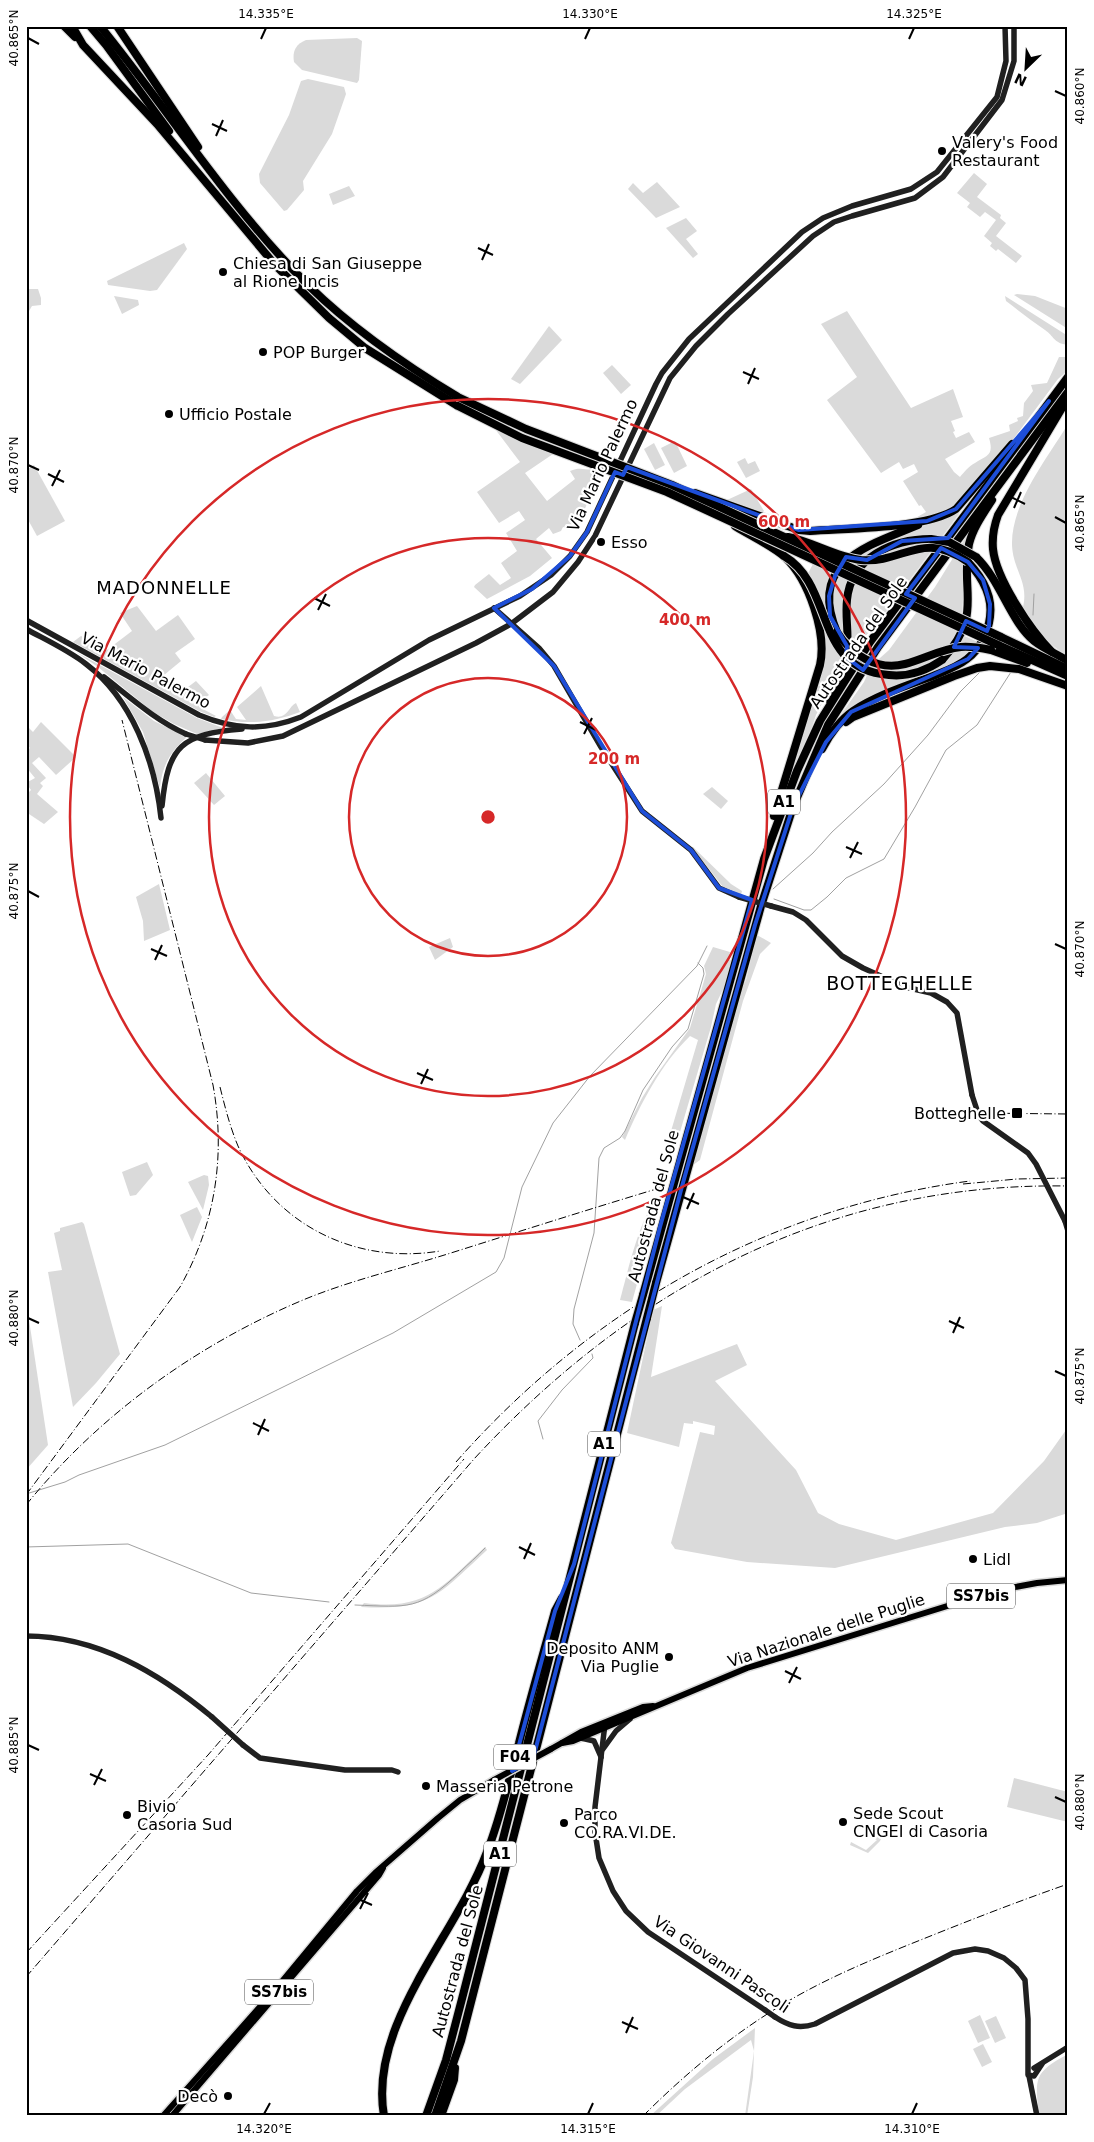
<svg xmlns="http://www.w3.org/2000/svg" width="1094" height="2142" font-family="'DejaVu Sans',sans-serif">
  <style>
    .green { fill: #dadada }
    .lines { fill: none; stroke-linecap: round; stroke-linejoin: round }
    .stream { stroke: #a1a1a1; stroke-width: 1 }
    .primary-casing { stroke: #dbdbdb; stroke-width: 9 }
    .highway-casing { stroke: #dbdbdb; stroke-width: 10 }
    .secondary { stroke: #202020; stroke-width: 5.5 }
    .primary { stroke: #000; stroke-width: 6 }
    .highway { stroke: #000; stroke-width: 8 }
    .rail { stroke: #000; stroke-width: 1; stroke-dasharray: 8 2.5 1 2.5; stroke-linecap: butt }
    .primary-bridge-casing { stroke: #dbdbdb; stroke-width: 9; stroke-linecap: butt }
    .highway-bridge-casing { stroke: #dbdbdb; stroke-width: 10; stroke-linecap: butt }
    .secondary-bridge { stroke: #202020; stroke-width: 5.5 }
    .primary-bridge { stroke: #000; stroke-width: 6 }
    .highway-bridge { stroke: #000; stroke-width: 8 }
    .marked { fill: none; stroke: #1d4ed8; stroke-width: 4; stroke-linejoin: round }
    .ticks { fill: none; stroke: #000; stroke-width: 2 }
    .ring { fill: none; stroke: #d62828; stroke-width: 2.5 }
    .poi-dot { fill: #000; stroke: #fff; stroke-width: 2 }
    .labels { text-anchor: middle; stroke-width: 4.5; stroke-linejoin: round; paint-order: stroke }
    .shield { fill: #fff; stroke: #4c4c4c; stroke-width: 1 }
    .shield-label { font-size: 15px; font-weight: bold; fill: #000 }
    .poi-label { font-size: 16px; fill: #000; stroke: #fff; text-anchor: start }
    .street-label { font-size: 16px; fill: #000; stroke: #fff }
    .neighbourhood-label { font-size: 18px; letter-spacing: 1px; fill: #000; stroke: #fff }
    .quarter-label { font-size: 19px; letter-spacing: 1px; fill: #000; stroke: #fff }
    .centre { fill: #d62828; stroke: #fff; stroke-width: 2.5 }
    .ring-label { font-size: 15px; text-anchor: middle; font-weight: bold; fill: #d62828; stroke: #fff; stroke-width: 4.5; stroke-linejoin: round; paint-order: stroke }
    .neatline { fill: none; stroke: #000; stroke-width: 2 }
    .ticks-label { font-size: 12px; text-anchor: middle; fill: #000 }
  </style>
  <rect width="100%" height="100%" fill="#fff"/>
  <g class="green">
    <path d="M357,38l5,3 -3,39 -2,3 -55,-13 -8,-8c-2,-11 2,-18 12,-22z"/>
    <polygon points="308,79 344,87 346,94 332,134 303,181 304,190 287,210 284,211 260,183 259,174 289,115 301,81"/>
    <polygon points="974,173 987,184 977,197 1001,215 1000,218 1006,223 996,236 1022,256 1016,263 998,249 996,251 990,246 992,243 984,236 996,220 985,212 980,217 967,207 970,203 957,193"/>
    <polygon points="657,182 680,207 656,218 628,189 633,183 643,193"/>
    <polygon points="349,186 355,196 333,205 329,194"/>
    <polygon points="686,218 697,231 686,239 698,254 693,258 666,228"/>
    <polygon points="184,243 187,249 157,290 150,291 108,285 107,281"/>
    <polygon points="26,289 38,289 41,298 41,305 32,306 29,311 26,310"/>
    <polygon points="1017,294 1035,296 1068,309 1068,329 1014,295"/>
    <polygon points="114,296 138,300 139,305 122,314"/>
    <path d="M1005,296l63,40v9c-15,-2 -14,-9 -23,-15 -13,-9 -26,-19 -39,-29z"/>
    <path d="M847,311l64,97 42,-19 10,28 -12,4 4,10 -2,1 3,6 13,-6 6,10 -30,17 9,13 6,5c4,-5 9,-11 15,-14 13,-8 19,-8 14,-25l21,-7 -1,-6 9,-4 -1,-3 6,-2 1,-13 9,-12 -2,-6 16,-2 12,-26h9v13l-10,9 -55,74 -46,51 -13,9 -32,7 14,-8 -5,-7 -2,1 -16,-25 15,-9 -4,-8 -11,5 -4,-7 -18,11 -54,-73 30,-23 -36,-53z"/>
    <polygon points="549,326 562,340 520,384 511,379"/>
    <polygon points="612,365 631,385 621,394 603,373"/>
    <path d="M1068,424v232c-22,-13 -33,-27 -45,-49 6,-25 -10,-37 -11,-62 -1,-42 35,-86 56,-121z"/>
    <path d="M495,429l58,25 -28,19 22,28 28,-22 -5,-8c11,-5 16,0 25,-2l5,3 -16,39 -10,19 -11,-3 -2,4 -8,3 -4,-6 -13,11 16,19 -22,18 -43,23 -13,-12 1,-2 14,-11 11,11 11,-7 -10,-15 16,-12 -11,-18 19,-13 -6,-9 -20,12 -22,-31 43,-30z"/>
    <polygon points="675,441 687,466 674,473 661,448"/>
    <polygon points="654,443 665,465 655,470 644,449"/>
    <polygon points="745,458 748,464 755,461 760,471 746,478 737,462"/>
    <polygon points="34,465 65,521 37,536 26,516 26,470"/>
    <polygon points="751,489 764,511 761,514 727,500"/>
    <polygon points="957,510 959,514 879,621 861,641 846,668 851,642 849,605 854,582 864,567 886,549 933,536 906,537 878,548 848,581 843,605 846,636 842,659 837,674 816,715 812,727 788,780 824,658 824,634 804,581 813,564 838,576 849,561 869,547 934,522"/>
    <path d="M966,537c-5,32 1,64 -8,96l20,9 -15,17 -126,61 27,-38 7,-16 18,-16 46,-63z"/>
    <polygon points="137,606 156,631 178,615 195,639 175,653 181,661 158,680 180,693 196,681 209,695 199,702 201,708 216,716 214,717 199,711 73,642 81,636 107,650 132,631 120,613"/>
    <polygon points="76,652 197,718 223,728 197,734 174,724 153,712 98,667"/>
    <path d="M261,686l13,30c13,4 14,-9 22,-13l4,9c-26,10 -51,13 -79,7l1,-2 8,-7 6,9 10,1 -9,-13z"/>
    <path d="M123,697l31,24 33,16c-17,15 -25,29 -27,51l-17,-56z"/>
    <polygon points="41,722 76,757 56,775 39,757 32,763 46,778 40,783 43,786 37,794 58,812 44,824 26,812 26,795 31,790 26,783 35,778 26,767 26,751 30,748 26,744 26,725 33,732"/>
    <polygon points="206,773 225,796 214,805 194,783"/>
    <polygon points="712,787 728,801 721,809 703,794"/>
    <polygon points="692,847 693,847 731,884 742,891 741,895 723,887"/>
    <polygon points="159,884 170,930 144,941 143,921 136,897"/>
    <polygon points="757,935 771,943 760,954 743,1001 700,1160 693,1165 739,995 746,980"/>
    <polygon points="450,938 453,947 435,960 429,947"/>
    <path d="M713,947l17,5 -2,7 4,2 -6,22 -10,21 -5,23 -39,132 -6,-11 32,-108 -8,-4c-29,28 -49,67 -65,104l-3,-3 20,-39 13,-21 35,-49 16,-54 -2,-8z"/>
    <polygon points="147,1162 153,1175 136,1195 130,1196 122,1172"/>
    <polygon points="204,1175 208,1176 209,1185 203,1210 188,1182"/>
    <path d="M661,1197l-29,105 -12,-2c6,-21 22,-95 41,-103z"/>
    <polygon points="197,1207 202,1217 192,1242 180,1215"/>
    <polygon points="82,1222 84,1224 120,1354 96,1383 73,1407 48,1272 62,1270 54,1233 60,1231 60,1228"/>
    <polygon points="26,1300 48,1445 26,1470"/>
    <polygon points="662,1306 651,1377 737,1344 747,1365 715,1381 796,1470 818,1513 839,1524 896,1540 993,1513 1044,1461 1066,1430 1068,1441 1068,1513 1037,1523 1005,1527 835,1568 747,1562 675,1549 671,1543 700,1432 714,1435 715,1426 693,1421 693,1424 684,1423 679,1447 627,1433 653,1310"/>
    <path d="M485,1547l2,3c-48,44 -56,61 -126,57l3,-4c64,8 78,-17 121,-56z"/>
    <polygon points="1014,1778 1068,1792 1068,1822 1007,1807"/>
    <polygon points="871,1826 884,1832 880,1841 868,1853 850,1845 851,1842 866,1850 877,1840 869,1836 871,1833 876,1833 870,1829"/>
    <polygon points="980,2015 990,2038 978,2043 968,2021"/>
    <polygon points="996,2016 1006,2038 995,2043 985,2021"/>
    <polygon points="755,2028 753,2077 747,2116 745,2116 754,2051 751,2040 685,2089 656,2116 650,2116 713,2059"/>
    <polygon points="983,2044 992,2062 982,2067 973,2049"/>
    <path d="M1068,2054v62h-29c-4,-38 -6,-43 29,-62z"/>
  </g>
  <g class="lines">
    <g class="stream">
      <polyline points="1033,615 1034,594"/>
      <polyline points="773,889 813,853 832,832 884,784 928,735 960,692 981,671"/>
      <polyline points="774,899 804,910 811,910 827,897 846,878 884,859 915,807 946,750 977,725 1011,672"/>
      <polyline points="580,1340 573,1324 574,1309 594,1233 599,1158 604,1148 620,1138 625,1131 643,1090 672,1047 688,1029 704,974 703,968 698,963"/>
      <polyline points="543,1439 538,1421 562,1390 590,1361 593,1358 592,1354"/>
      <polyline points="26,1494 65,1482 79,1475 165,1445 393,1333 496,1272 504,1258 522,1187 553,1123 590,1076 697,966 707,946"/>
      <polyline points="26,1547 128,1544 251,1593 329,1602"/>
      <path d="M355,1605c54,2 64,6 105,-33 8,-8 17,-15 25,-24"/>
    </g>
    <defs>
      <g id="primary">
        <polyline points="562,1743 573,1741 747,1668 999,1590 1037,1583 1068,1580"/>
        <polyline points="551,1749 581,1732 643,1707 653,1706"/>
        <polyline points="163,2116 275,1990 357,1891 375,1873 438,1818 460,1800 494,1780"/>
        <polyline points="172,2116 379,1875 383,1868"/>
      </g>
      <g id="highway">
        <polyline points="64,26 75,37"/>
        <polyline points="72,26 83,45 157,124 276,266 329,318 365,348 458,406"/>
        <polyline points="90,26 106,45 169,131"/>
        <path d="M100,26c70,86 130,182 209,260 45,44 96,79 149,111"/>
        <polyline points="117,26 198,147"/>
        <path d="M695,493l104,37 11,1c37,-3 117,-2 146,-22l56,-65"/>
        <path d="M735,526c16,10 36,19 50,31 24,23 42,76 35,108l-46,151"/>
        <path d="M976,557c25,24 34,64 58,84 10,8 23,13 34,20"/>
        <path d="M837,632c-30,-70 30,-86 81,-107"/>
        <polyline points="1001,637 1068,669"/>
        <polyline points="998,645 1068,676"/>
        <polyline points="991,650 1027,663"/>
        <path d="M1052,652c-21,-21 -56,-73 -59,-103 -1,-11 1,-23 5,-34l67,-112"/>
        <path d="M942,660c42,-46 18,-66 27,-116 4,-16 14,-30 23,-44"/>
        <path d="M828,699c7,-17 16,-31 19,-50 2,-17 -2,-32 0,-49 4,-43 46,-61 84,-61"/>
        <polyline points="846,722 853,717 954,676 977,668 990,666 1019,669 1068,686"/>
        <path d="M822,749c7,-13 18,-29 31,-38 24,-16 53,-25 80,-35 12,-5 24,-9 34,-17 13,-10 21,-26 23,-42 3,-22 -8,-40 -22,-55"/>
        <polyline points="656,1283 761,906 793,807 828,725 878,647 1068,392"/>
        <polyline points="643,1295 764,859 797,771 820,721 845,681 870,642 1068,377"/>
        <path d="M384,2116c-16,-93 72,-180 103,-264 14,-35 22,-73 32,-109 11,-44 24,-88 36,-132l7,-13"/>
        <polyline points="426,2116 446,2060 463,1995 635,1323"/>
        <polyline points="435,2116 461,2041 647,1318"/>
        <polyline points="441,2116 454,2080 455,2068"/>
      </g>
    </defs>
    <use href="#primary" class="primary-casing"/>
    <use href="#highway" class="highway-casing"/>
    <g class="secondary">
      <polyline points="494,608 539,648 554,666 601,747 642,811 691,850 719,888 739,897"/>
      <path d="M26,620l173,95c36,15 66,16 102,2l128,-77 91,-44 31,-21 19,-19 17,-24 69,-148 6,-11 27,-34 113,-107 21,-14 29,-12 59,-17 26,-17 60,-75 9,-36 -1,-35"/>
      <path d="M26,629c20,11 42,21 60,35 46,35 69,97 75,154"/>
      <path d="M104,677c27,21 51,43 82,57"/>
      <polyline points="205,740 248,743 283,736 476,643 511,624 553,592 578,562 595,536 670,378 696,346 728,314 813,236 834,222 852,216 915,198 943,177 1002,100 1014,61 1014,26"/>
      <path d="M162,806c6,-61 20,-72 80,-77"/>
      <polyline points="771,906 793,912 806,920 842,956 863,968 905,987 931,993 947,1002 957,1013 972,1095"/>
      <polyline points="1065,1221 1068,1231"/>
      <path d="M26,1636c71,0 133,37 186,81"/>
      <polyline points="605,1724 595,1807 595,1832 599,1858 613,1891 626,1911 648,1932 765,2010"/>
      <polyline points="581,1738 594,1741 601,1757"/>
      <polyline points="243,1745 260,1758 345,1770 392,1770 398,1772"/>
      <polyline points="603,1749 616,1731 630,1719"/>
      <path d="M775,2017c14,9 24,12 40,7l138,-71 22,-4 13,2 16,7 12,10 9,12 3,39v56l6,1 8,-12"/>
      <polyline points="1034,2068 1068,2047"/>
      <polyline points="1029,2076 1037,2116"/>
    </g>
    <use href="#primary" class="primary"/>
    <use href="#highway" class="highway"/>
    <g class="rail">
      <path d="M220,1087c5,20 10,40 18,59 36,79 118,119 202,105"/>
      <polyline points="974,1113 1068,1114"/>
      <polyline points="963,1184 1017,1179 1068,1178"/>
      <path d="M456,1462c135,-153 311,-254 514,-281"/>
      <path d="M26,1495l154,-208c35,-62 46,-131 33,-202l-91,-365"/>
      <path d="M26,1505c73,-90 170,-160 277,-205 48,-20 101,-32 151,-48 70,-22 139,-44 209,-65"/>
      <polyline points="26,1953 208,1755 464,1459"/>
      <path d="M26,1977l448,-518c159,-172 355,-277 594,-273"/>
      <path d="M643,2116c43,-43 90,-82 142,-113 47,-28 98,-48 148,-68 45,-18 89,-35 135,-51"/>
    </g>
    <defs>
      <polyline id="primary-bridge" points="494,1780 551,1749"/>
      <g id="highway-bridge">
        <polyline points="458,397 526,429 672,485 1001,637"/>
        <polyline points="458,406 522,438 667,492 998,645"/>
        <path d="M788,537c25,5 48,20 73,23 43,4 60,-31 107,2"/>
        <polyline points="931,539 949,542 976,557"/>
        <path d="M784,556c52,31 28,113 105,119 19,2 37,-4 53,-15"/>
        <path d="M837,632c14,23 40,39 68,32 19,-5 36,-15 56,-17 10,-1 20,1 30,3"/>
        <polyline points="647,1318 656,1283"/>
        <polyline points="635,1323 643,1295"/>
      </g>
    </defs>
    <use href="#primary-bridge" class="primary-bridge-casing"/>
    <use href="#highway-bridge" class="highway-bridge-casing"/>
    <g class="secondary-bridge">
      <polyline points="186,734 205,740"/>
      <polyline points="739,897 771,906"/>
      <polyline points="972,1095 979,1116 983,1121 1028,1153 1036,1164 1065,1221"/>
      <polyline points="212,1717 243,1745"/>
      <polyline points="765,2010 775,2017"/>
    </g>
    <use href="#primary-bridge" class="primary-bridge"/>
    <use href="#highway-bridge" class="highway-bridge"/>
  </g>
  <path class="marked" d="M1049,401l-101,137 -46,3 -35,19 -21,-3 -11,19 -6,20 1,20 17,30 -1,11 17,13 52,-72 -9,-4 35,-46 27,14 15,18 7,24 -1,22 -2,5 -21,-10 -12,26 24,1 -10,11 -117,53 -25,30 -33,65 -38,118 -74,265 -148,569 -21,12 43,-160 19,-47 86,-337 92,-327 -33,-12 -28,-38 -49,-39 -88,-145 -60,-58 38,-19 38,-33 17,-24 28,-60 8,3 4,-8 172,63 128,-9 29,-12z"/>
  <path class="ticks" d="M28,38l11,6M261,39l5,-11M585,39l5,-11M909,39l5,-11M1055,91l11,5M212,124l15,7M216,136l7,-16M478,248l15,7M482,260l7,-16M743,372l16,7M748,384l7,-16M28,465l11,5M48,474l16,8M52,486l8,-16M1009,496l16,8M1014,508l7,-16M1055,517l11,6M314,598l16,8M318,610l8,-16M580,722l16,8M584,734l8,-16M846,847l16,7M850,858l8,-16M28,891l11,6M1055,944l11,5M151,949l16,7M155,960l7,-15M417,1073l16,7M421,1084l7,-15M683,1197l16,7M687,1209l7,-16M28,1318l11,5M949,1321l15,7M953,1333l7,-16M1055,1371l11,5M253,1423l16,8M258,1435l7,-16M519,1547l16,8M524,1559l7,-16M785,1671l16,8M789,1683l8,-16M28,1745l11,5M90,1774l16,7M94,1785l8,-16M1055,1797l11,5M356,1898l16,7M360,1909l8,-16M622,2022l16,7M626,2033l7,-16M264,2114l6,-11M588,2114l5,-11M912,2114l5,-11"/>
  <g class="ring">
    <circle cx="488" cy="817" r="139"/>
    <circle cx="488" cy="817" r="279"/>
    <circle cx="488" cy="817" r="418"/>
  </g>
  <g class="poi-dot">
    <circle cx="942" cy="151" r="5"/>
    <circle cx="223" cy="272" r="5"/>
    <circle cx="263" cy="352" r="5"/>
    <circle cx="169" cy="414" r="5"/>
    <circle cx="601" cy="542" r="5"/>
    <rect x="1011" y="1107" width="12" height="12" rx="2.5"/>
    <circle cx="973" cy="1559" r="5"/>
    <circle cx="669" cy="1657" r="5"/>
    <circle cx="426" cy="1786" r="5"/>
    <circle cx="127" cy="1815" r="5"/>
    <circle cx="843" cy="1822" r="5"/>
    <circle cx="564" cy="1823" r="5"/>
    <circle cx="228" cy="2096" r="5"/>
  </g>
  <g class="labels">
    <g class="shield">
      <rect x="768" y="789.5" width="32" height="25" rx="4"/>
      <rect x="588" y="1431.5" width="32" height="25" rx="4"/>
      <rect x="947" y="1583.5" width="68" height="25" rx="4"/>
      <rect x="494" y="1744.5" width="42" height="25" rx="4"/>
      <rect x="484" y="1841.5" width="32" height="25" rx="4"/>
      <rect x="245" y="1979.5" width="68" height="25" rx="4"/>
    </g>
    <g class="shield-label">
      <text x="784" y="807">A1</text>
      <text x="604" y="1449">A1</text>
      <text x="981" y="1601">SS7bis</text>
      <text x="515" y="1762">F04</text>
      <text x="500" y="1859">A1</text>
      <text x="279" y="1997">SS7bis</text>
    </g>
    <g class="poi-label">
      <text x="952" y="148">Valery's Food<tspan x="952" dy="18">Restaurant</tspan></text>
      <text x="233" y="269">Chiesa di San Giuseppe<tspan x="233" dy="18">al Rione Incis</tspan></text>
      <text x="273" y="358">POP Burger</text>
      <text x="179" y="420">Ufficio Postale</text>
      <text x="611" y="548">Esso</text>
      <text x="1006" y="1119" text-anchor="end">Botteghelle</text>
      <text x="983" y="1565">Lidl</text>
      <text x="659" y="1654" text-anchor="end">Deposito ANM<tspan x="659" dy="18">Via Puglie</tspan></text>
      <text x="436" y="1792">Masseria Petrone</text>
      <text x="137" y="1812">Bivio<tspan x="137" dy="18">Casoria Sud</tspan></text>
      <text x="853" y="1819">Sede Scout<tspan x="853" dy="18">CNGEI di Casoria</tspan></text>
      <text x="574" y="1820">Parco<tspan x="574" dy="18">CO.RA.VI.DE.</tspan></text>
      <text x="218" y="2102" text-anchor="end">Decò</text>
    </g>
    <g class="street-label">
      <text transform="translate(602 465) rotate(-65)" y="6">Via Mario Palermo</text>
      <text transform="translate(858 642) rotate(-55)" y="6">Autostrada del Sole</text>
      <text transform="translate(146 670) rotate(28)" y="6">Via Mario Palermo</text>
      <text transform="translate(653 1206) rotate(-75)" y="6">Autostrada del Sole</text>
      <text transform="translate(826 1630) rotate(-18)" y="6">Via Nazionale delle Puglie</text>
      <text transform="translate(457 1961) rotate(-75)" y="6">Autostrada del Sole</text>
      <text transform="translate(722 1964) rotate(34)" y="6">Via Giovanni Pascoli</text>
    </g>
    <g class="neighbourhood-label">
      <text x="164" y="594">MADONNELLE</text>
    </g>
    <g class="quarter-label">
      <text x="900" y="990">BOTTEGHELLE</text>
    </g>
  </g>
  <circle cx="488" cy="817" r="8" class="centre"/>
  <g class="ring-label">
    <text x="784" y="527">600 m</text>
    <text x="685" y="625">400 m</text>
    <text x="614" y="764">200 m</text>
  </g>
  <rect width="1094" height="2142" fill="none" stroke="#ffffff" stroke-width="55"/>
  <g transform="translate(1026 68) rotate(205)" stroke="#ffffff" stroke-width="4" paint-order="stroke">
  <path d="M0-4L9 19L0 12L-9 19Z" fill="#000000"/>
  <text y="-8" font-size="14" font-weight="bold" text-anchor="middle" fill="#000000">N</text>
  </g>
  <rect x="28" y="28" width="1038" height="2086" class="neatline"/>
  <g class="ticks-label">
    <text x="266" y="18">14.335°E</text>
    <text x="590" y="18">14.330°E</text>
    <text x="914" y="18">14.325°E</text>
    <text transform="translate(14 38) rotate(-90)" y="4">40.865°N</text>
    <text transform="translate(1080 96) rotate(-90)" y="4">40.860°N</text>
    <text transform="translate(14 465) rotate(-90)" y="4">40.870°N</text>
    <text transform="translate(1080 523) rotate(-90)" y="4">40.865°N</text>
    <text transform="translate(14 891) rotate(-90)" y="4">40.875°N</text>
    <text transform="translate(1080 949) rotate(-90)" y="4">40.870°N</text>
    <text transform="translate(14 1318) rotate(-90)" y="4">40.880°N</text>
    <text transform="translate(1080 1376) rotate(-90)" y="4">40.875°N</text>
    <text transform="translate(14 1745) rotate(-90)" y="4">40.885°N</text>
    <text transform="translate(1080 1802) rotate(-90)" y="4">40.880°N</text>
    <text x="264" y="2133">14.320°E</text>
    <text x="588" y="2133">14.315°E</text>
    <text x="912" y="2133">14.310°E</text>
  </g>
</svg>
